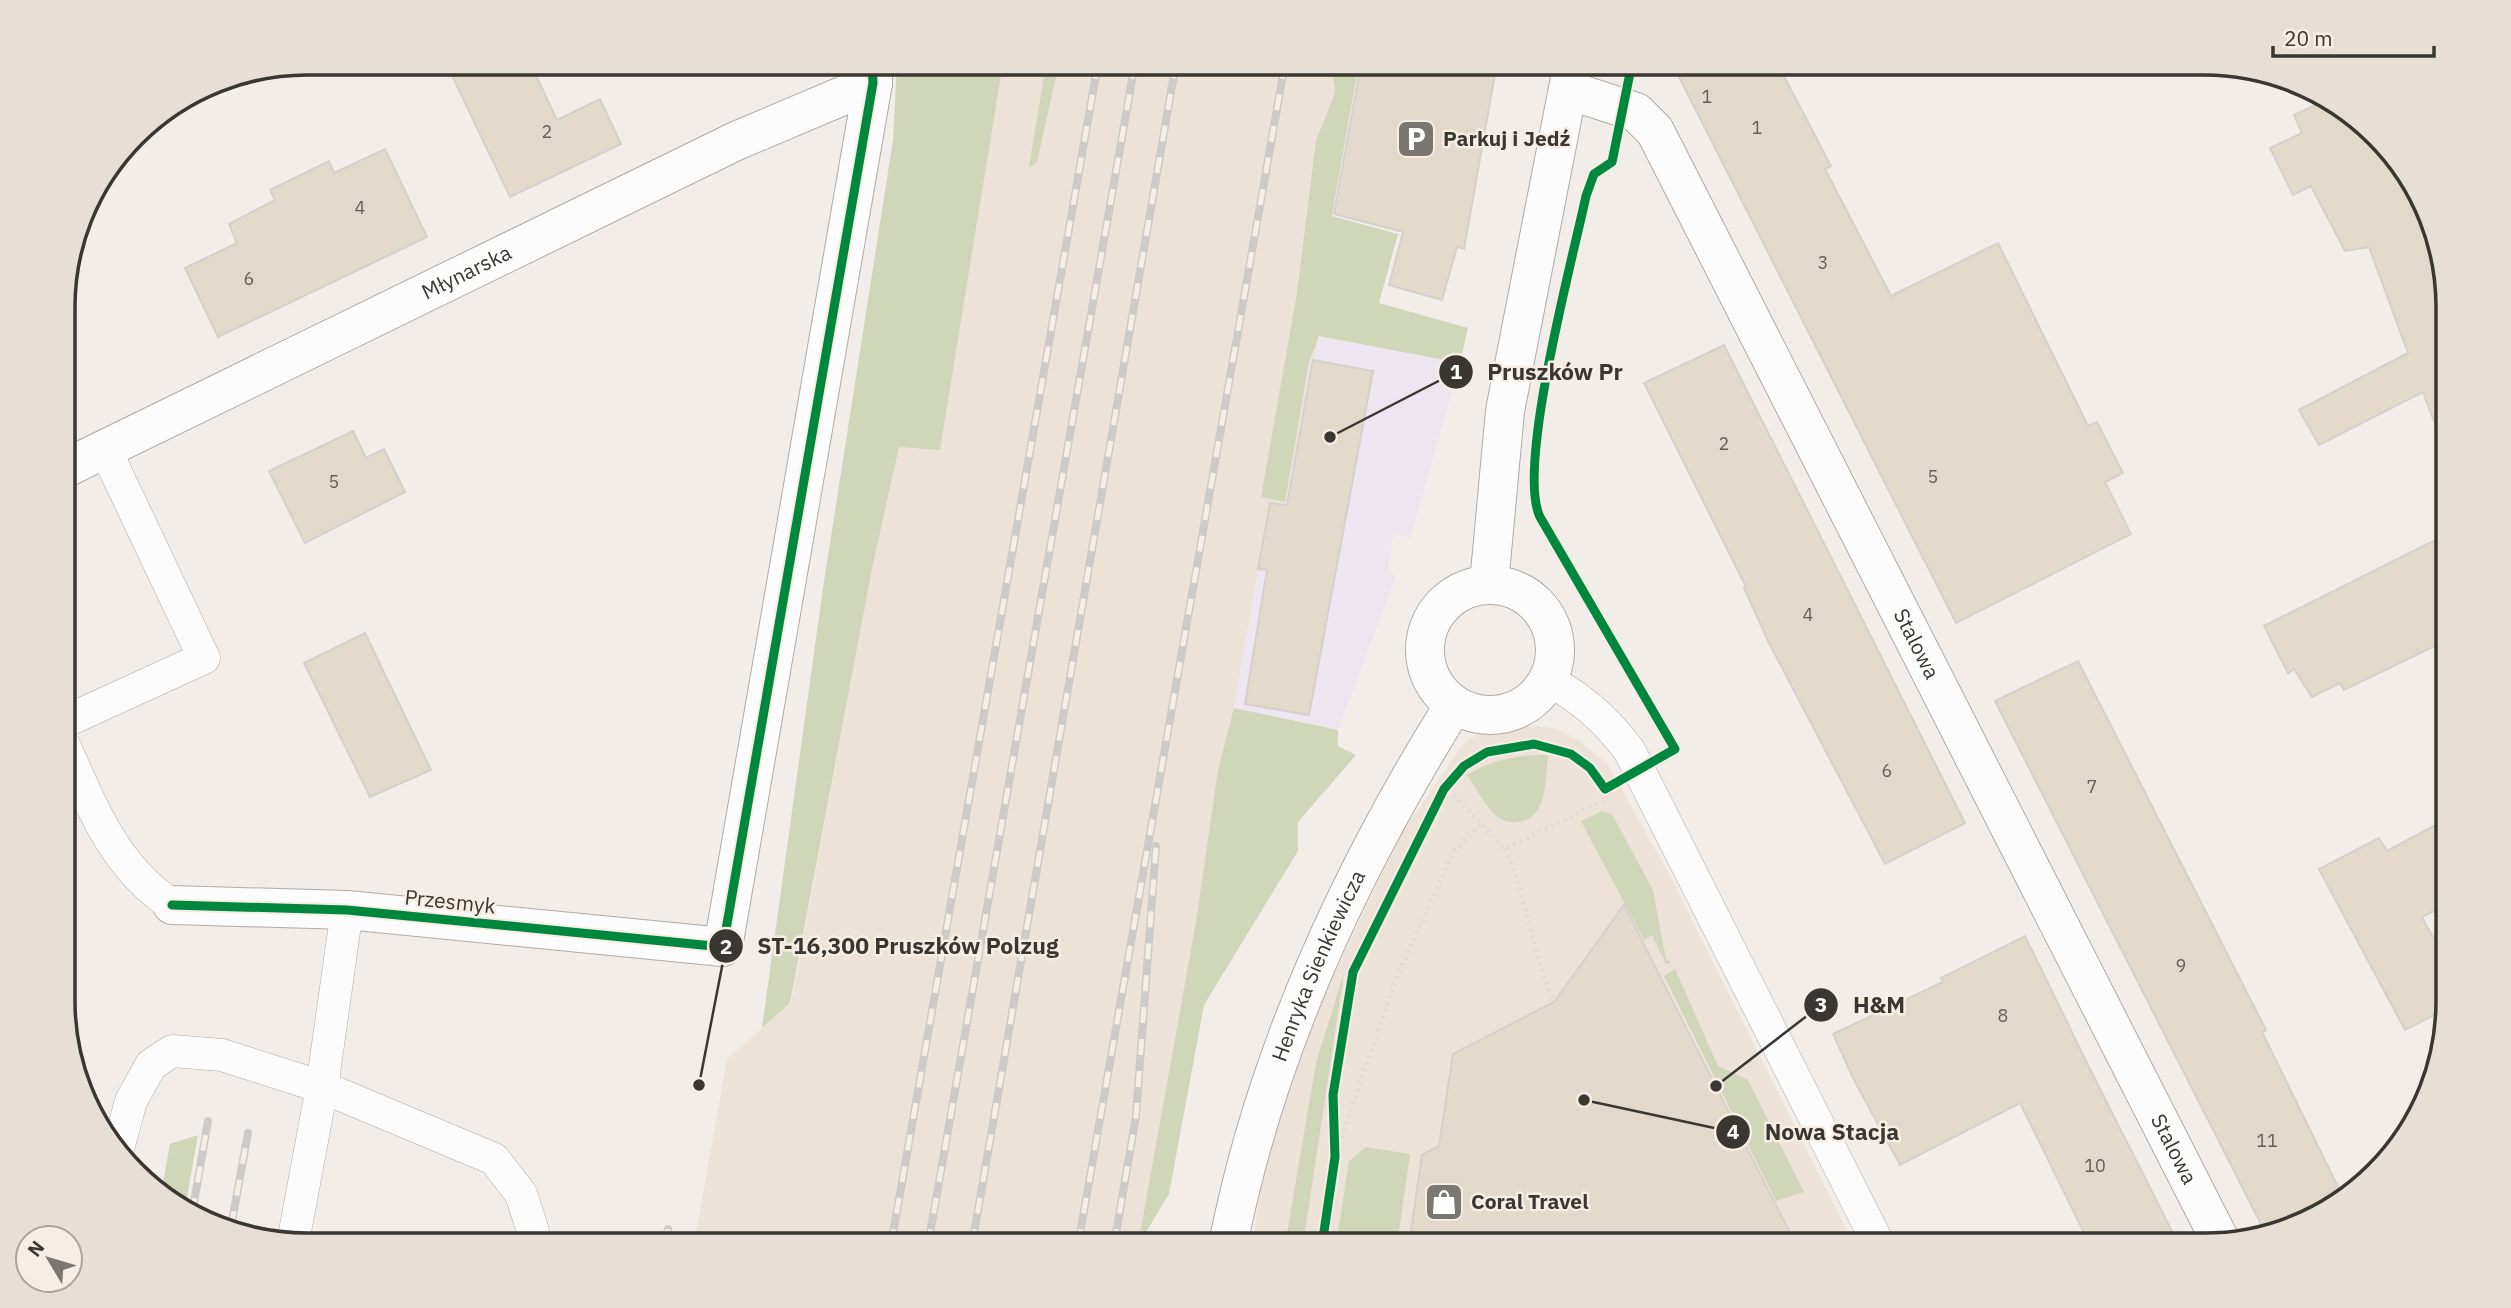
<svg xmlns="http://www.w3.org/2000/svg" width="2511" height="1308" font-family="'IBM Plex Sans',sans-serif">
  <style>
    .built { fill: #ece2d7 }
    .industrial { fill: #ede6f0 }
    .green { fill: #cfd7b8 }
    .building { fill: #e3d9cb; stroke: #d4d0cc; stroke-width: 2 }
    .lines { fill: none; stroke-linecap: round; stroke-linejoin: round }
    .lane-casing { stroke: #aeaba7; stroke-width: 33 }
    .street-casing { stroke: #aeaba7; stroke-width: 40 }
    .secondary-casing { stroke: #aeaba7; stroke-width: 40 }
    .path { stroke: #dcdada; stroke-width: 4.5; stroke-dasharray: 2 5; stroke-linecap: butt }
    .lane { stroke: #fdfcfc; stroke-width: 32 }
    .street { stroke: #fdfcfc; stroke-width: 38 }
    .secondary { stroke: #fdfcfc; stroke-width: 38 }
    .rail-casing { stroke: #cccbc9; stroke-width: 8 }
    .rail { stroke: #f6eee4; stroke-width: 5; stroke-dasharray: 16; stroke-linecap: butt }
    .cycleway-casing { stroke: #f6eee4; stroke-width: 13 }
    .cycleway { stroke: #00873e; stroke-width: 9 }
    .labels { text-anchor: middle; stroke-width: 5; stroke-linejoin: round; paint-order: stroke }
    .number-label { font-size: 18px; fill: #646059 }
    .poi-label { font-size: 21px; font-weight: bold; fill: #3a3733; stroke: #f6eee4; text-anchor: start }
    .street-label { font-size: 21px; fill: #3a3733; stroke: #f6eee4 }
    .rim { fill: none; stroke: #3a3733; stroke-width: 3.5 }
    .leader { fill: none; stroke: #3a3733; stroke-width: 2.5 }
    .callout-dot { fill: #3a3733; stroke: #f6eee4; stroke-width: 2.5 }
    .mark-label { font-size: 21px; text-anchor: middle; font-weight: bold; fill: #fff }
    .callout-label { font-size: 23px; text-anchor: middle; font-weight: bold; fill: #3a3733; stroke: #f6eee4; stroke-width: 5; stroke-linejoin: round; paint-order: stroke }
  </style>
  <rect width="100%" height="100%" fill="#f2ede8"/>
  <g class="built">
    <polygon points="1003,63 1351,63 1325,231 1319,336 1287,505 1270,503 1234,708 1167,1161 1142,1245 694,1245 727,1059 791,1003 872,569 899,447 940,449"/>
    <polygon points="1504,724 1555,728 1580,741 1608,764 1668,873 1854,1245 1253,1245 1264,1153 1308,1028 1402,833 1463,744 1483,730"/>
  </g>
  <polygon class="industrial" points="1319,336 1460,363 1410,538 1394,533 1387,573 1396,576 1338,730 1234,708 1270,503 1287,505"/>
  <g class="green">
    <polygon points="897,63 1003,63 940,450 899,447 872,569 790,1003 762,1028 823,588 893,140"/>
    <polygon points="1046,63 1059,63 1037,162 1029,168"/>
    <polygon points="1332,63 1359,63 1332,216 1398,234 1379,303 1468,328 1460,363 1319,336 1309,362 1285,502 1261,497 1297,293 1316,141 1335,93"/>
    <polygon points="1234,708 1338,730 1338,746 1356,755 1298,822 1298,851 1204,1005 1169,1194 1146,1232 1142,1245 1138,1245 1196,922 1218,770"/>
    <path d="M1548,755c-3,24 0,66 -32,67 -9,1 -17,-3 -24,-10 -9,-11 -17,-25 -25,-37 27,-16 50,-20 81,-20z"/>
    <polygon points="1602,811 1612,814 1653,890 1666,960 1672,962 1666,964 1652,935 1644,940 1581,821"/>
    <polygon points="1675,969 1718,1066 1748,1080 1804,1192 1776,1201 1664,976"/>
    <polygon points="1344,973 1303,1245 1285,1245 1316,1063"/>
    <polygon points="198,1135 185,1208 162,1188 170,1144"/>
    <polygon points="1366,1147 1410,1154 1397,1245 1336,1245 1349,1161"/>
  </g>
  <g class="building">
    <polygon points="446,63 530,63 557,120 600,99 621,144 510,197"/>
    <polygon points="1361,63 1497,63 1464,249 1457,247 1442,300 1389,285 1403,232 1334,214"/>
    <polygon points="1672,63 1777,63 1831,166 1825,169 1891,296 1998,243 2088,426 2097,422 2123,473 2105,482 2131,534 1956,623"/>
    <polygon points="2326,100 2407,171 2446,275 2446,442 2442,443 2423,392 2319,445 2299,410 2408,353 2369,247 2345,251 2311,186 2293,195 2270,148 2302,133 2294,115"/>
    <polygon points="385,149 427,237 218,337 185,268 237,243 229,224 275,200 270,190 329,161 334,173"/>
    <polygon points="1724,345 1965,823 1885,864 1769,643 1744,588 1746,587 1644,383"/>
    <polygon points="1313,360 1373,371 1309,715 1245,704 1267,570 1258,569 1270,503 1287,505"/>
    <polygon points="353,431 366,458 384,449 405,492 305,543 269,471"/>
    <polygon points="2447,534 2447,640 2344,690 2340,683 2312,697 2294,669 2288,673 2264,626"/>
    <polygon points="365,633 431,770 370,797 304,663"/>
    <polygon points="2078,661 2266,1030 2262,1032 2344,1199 2339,1204 2264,1230 1995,701"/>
    <polygon points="2447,819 2448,904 2422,917 2448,965 2448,1002 2446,1009 2405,1030 2319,869 2379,838 2387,851"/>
    <polygon points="1624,905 1796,1245 1409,1245 1422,1155 1439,1146 1453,1054 1554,1002"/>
    <polygon points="2025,936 2090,1069 2179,1245 2090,1245 2020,1103 1900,1165 1854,1080 1833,1034 1943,982 1941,978"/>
  </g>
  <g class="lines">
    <defs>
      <g id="lane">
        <path d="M1549,681c32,16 58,40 80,69l250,495"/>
        <polyline points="64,722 204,658 105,449"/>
        <path d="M65,747c28,62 49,119 107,158"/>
        <polyline points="118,1149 131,1101 151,1065 172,1051 222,1055 322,1087 494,1159 521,1194 533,1231 531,1245"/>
        <polyline points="293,1242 322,1087 347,910"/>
      </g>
      <g id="street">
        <path id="s1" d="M1568,90l68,22 19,19 567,1113"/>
        <path id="s2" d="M64,469l672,-328 137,-58"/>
        <polyline points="172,905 347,910 723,947 873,83 872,63"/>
      </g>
      <g id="secondary">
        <polyline points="1489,584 1505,411 1573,63"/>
        <circle cx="1490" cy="650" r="65"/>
        <path id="s3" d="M1228,1245c38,-194 122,-374 226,-540"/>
      </g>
    </defs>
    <use href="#lane" class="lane-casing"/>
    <use href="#street" class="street-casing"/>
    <use href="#secondary" class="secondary-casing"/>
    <g class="path">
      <polyline points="1454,795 1505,849 1606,799"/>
      <path d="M1505,849c23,50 26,103 49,153"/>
      <polyline points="1335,1157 1395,982 1454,851 1481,824"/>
    </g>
    <use href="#lane" class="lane"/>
    <use href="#street" class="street"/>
    <use href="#secondary" class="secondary"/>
    <defs>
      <g id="rail">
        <polyline points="192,1214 208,1121"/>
        <polyline points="231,1227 248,1133"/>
        <polyline points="665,1245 668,1229"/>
        <polyline points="891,1245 1098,63"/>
        <polyline points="928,1245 1135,63"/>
        <polyline points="972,1245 1176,63"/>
        <polyline points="1078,1245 1285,63"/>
        <polyline points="1114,1245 1136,1116 1156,846"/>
      </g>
    </defs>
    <use href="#rail" class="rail-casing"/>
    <use href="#rail" class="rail"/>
    <defs>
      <g id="cycleway">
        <polyline points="172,905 347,910 723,947 873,83 872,63"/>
        <path d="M1322,1245l13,-88 -2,-62 20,-123 91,-183 20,-23 23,-14 47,-8 37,10 19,14 15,21 70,-40 -135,-232c-24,-49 33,-259 46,-321l8,-22 18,-12 20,-99"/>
      </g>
    </defs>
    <use href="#cycleway" class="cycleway-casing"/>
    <use href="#cycleway" class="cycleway"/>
  </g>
  <defs>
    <symbol id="parking-square" viewBox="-11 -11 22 22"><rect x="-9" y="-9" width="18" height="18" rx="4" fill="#7a7772" stroke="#f6eee4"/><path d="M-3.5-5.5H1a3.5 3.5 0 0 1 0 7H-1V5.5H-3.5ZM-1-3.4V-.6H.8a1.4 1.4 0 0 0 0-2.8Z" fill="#fff"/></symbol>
    <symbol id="shop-square" viewBox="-11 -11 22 22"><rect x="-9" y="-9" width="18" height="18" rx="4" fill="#7a7772" stroke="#f6eee4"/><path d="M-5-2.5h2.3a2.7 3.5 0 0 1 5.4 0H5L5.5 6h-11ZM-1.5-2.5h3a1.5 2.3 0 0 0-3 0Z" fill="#fff"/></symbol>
  </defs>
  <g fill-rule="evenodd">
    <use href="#parking-square" x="1394" y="117" width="44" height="44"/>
    <use href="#shop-square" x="1422" y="1180" width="44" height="44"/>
  </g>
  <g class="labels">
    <g class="number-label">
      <text x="1707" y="103">1</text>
      <text x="1757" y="134">1</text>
      <text x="547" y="138">2</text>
      <text x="360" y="214">4</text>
      <text x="1823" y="269">3</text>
      <text x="249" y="285">6</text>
      <text x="1724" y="450">2</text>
      <text x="1933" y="483">5</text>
      <text x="334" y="488">5</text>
      <text x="1808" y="621">4</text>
      <text x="1887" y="777">6</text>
      <text x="2092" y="793">7</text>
      <text x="2181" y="972">9</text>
      <text x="2003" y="1022">8</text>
      <text x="2267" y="1147">11</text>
      <text x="2095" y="1172">10</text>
    </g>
    <g class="poi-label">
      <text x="1443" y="146">Parkuj i Jedź</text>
      <text x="1471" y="1209">Coral Travel</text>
    </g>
    <g class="street-label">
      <text dy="7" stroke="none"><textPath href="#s2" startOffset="448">Młynarska</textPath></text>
      <text dy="7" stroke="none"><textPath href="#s1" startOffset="674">Stalowa</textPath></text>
      <text transform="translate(450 902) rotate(6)" y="7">Przesmyk</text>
      <text dy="7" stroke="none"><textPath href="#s3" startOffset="294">Henryka Sienkiewicza</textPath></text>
      <text dy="7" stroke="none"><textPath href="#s1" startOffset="1241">Stalowa</textPath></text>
    </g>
  </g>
  <path d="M0 0H2511V1308H0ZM307 75H2204A232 232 0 0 1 2436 307V1001A232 232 0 0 1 2204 1233H307A232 232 0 0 1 75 1001V307A232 232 0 0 1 307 75Z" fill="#e7dfd6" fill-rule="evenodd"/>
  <path class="rim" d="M307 75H2204A232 232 0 0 1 2436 307V1001A232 232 0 0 1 2204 1233H307A232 232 0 0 1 75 1001V307A232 232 0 0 1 307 75Z"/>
  <path class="leader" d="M1330 437L1456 372M699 1085L726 946M1716 1086L1821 1005M1584 1100L1733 1132"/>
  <g class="callout-dot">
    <circle cx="1330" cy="437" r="7"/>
    <circle cx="699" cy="1085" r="7"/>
    <circle cx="1716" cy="1086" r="7"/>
    <circle cx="1584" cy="1100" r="7"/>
    <circle cx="1456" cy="372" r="18"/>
    <circle cx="726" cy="946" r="18"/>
    <circle cx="1821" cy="1005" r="18"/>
    <circle cx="1733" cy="1132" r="18"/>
  </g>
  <g class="mark-label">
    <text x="1456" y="379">1</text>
    <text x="726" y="954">2</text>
    <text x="1821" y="1012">3</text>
    <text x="1733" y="1139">4</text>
  </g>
  <g class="callout-label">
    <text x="1555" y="380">Pruszków Pr</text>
    <text x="908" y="954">ST-16,300 Pruszków Polzug</text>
    <text x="1879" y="1013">H&amp;M</text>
    <text x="1832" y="1140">Nowa Stacja</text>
  </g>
  <g transform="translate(49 1259) rotate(308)"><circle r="33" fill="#f6eee4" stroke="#aba59d" stroke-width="2"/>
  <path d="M0-5L12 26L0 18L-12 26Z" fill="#7a7772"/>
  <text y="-10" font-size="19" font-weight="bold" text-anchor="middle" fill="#3a3733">N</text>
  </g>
  <path d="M2273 46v10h161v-10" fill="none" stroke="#3a3733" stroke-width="3.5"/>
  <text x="2284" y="46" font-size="21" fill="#3a3733" stroke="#f6eee4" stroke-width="5" paint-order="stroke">20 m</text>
</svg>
